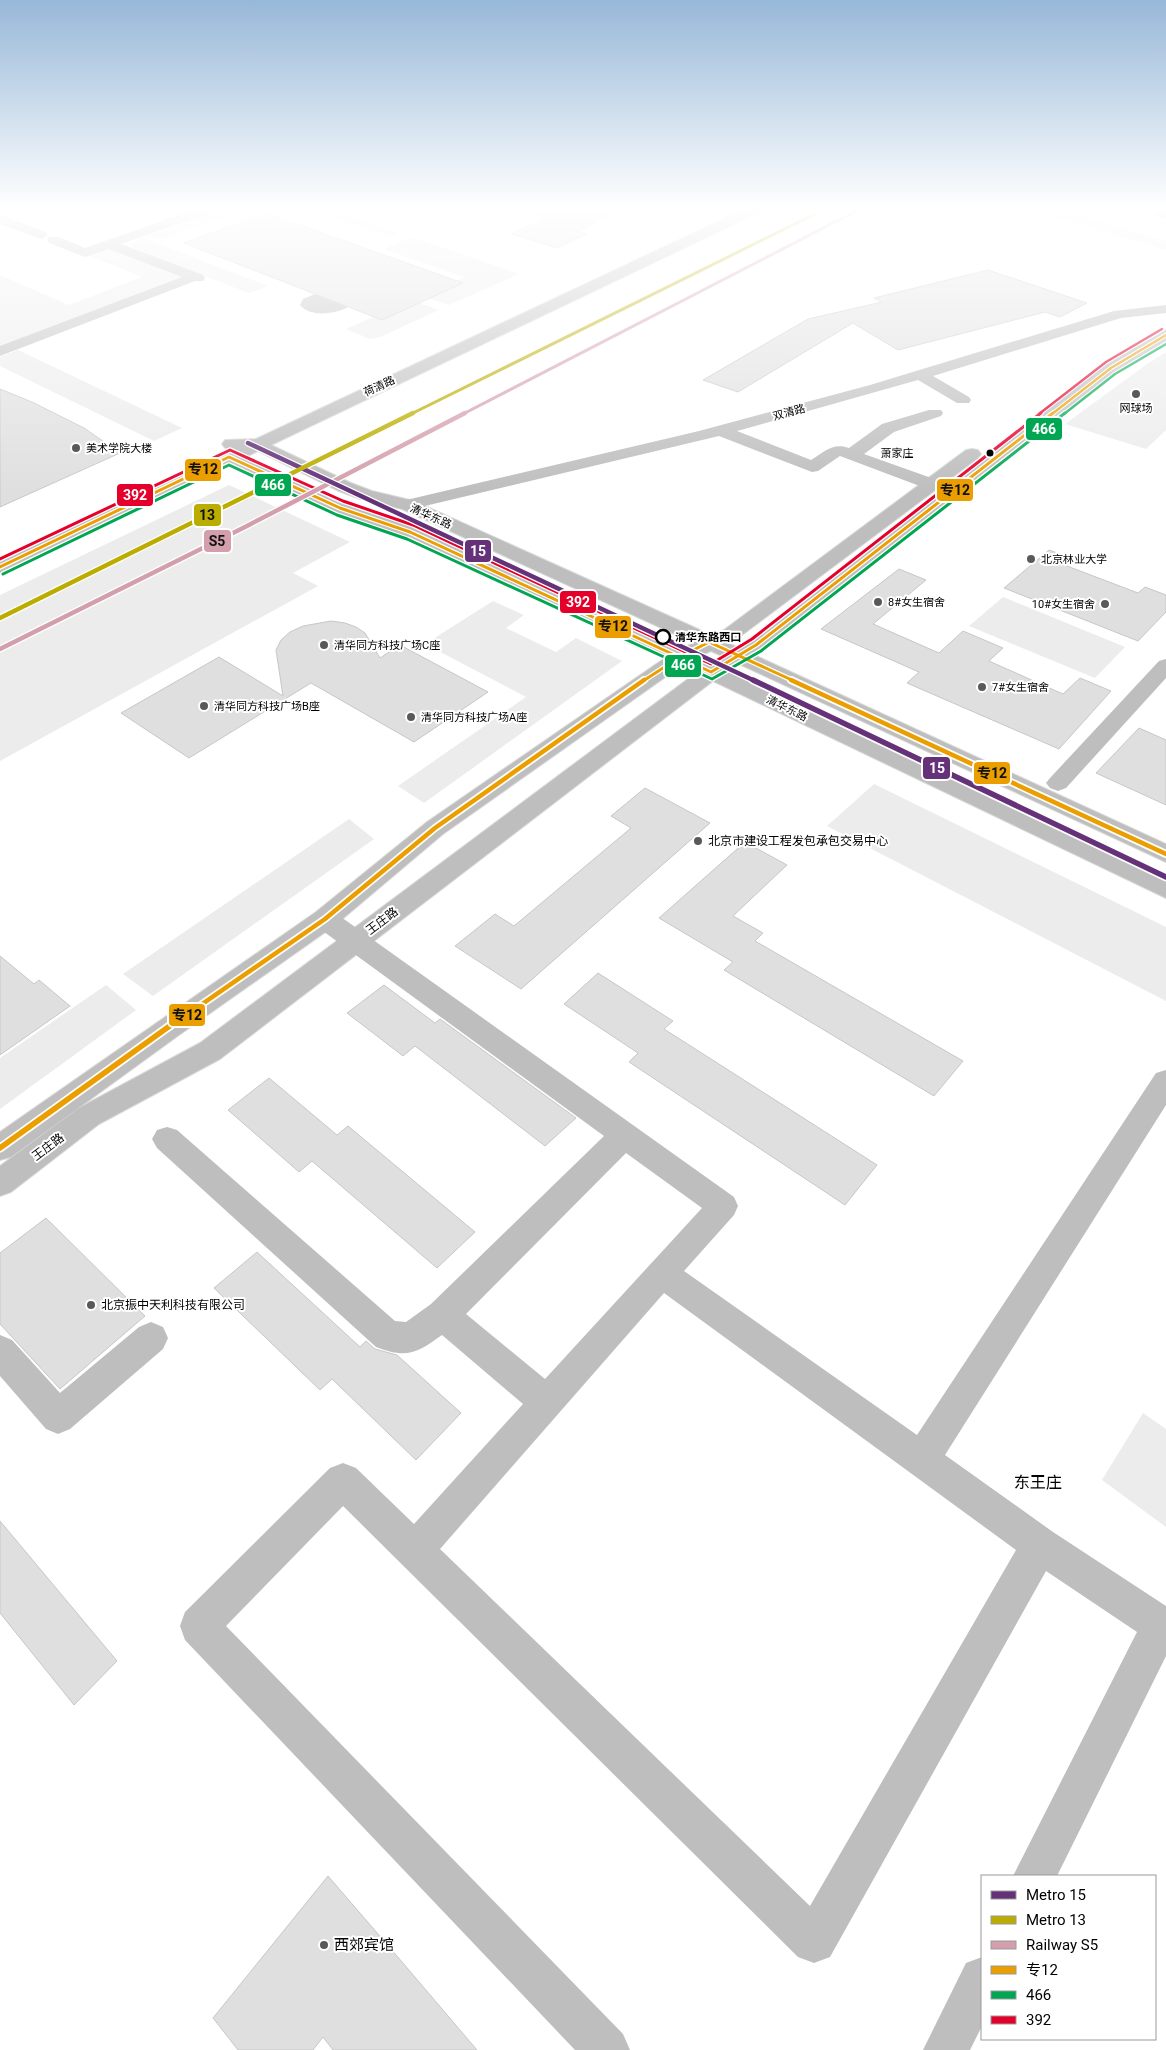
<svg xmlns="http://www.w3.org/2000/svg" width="1166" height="2050" font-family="Roboto,'Noto Sans SC',sans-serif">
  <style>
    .green { fill: #ececec }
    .water { fill: #bfbfbf }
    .building { fill: #dfdfdf; stroke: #c7c7c7 }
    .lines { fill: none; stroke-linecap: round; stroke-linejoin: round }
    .major-casing { stroke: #dbdbdb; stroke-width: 2 }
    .minor { fill: #bebebe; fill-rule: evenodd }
    .major { fill: #bebebe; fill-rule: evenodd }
    .bus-1-far3-casing { stroke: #fff; stroke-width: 4.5 }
    .bus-1-far2-casing { stroke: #fff; stroke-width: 5.5 }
    .bus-1-far1-casing { stroke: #fff; stroke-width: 8 }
    .bus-1-casing { stroke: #fff; stroke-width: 9 }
    .bus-2-far1-casing { stroke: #fff; stroke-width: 4.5 }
    .bus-2-casing { stroke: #fff; stroke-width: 5.5 }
    .bus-3-far1-casing { stroke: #fff; stroke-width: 4.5 }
    .bus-3-casing { stroke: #fff; stroke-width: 5.5 }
    .bus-1-far3 { stroke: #eb9e00; stroke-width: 2.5 }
    .bus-1-far2 { stroke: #eb9e00; stroke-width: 3 }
    .bus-1-far1 { stroke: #eb9e00; stroke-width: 4.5 }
    .bus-1 { stroke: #eb9e00; stroke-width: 5.5 }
    .bus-2-far1 { stroke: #00a651; stroke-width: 2.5 }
    .bus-2 { stroke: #00a651; stroke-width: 3 }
    .bus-3-far1 { stroke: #e4002b; stroke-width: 2.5 }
    .bus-3 { stroke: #e4002b; stroke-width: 3 }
    .rail-1-far1-casing { stroke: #fff; stroke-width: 5 }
    .rail-1-casing { stroke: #fff; stroke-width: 7 }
    .rail-1-far1 { stroke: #d49fad; stroke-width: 3 }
    .rail-1 { stroke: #d49fad; stroke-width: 4.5 }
    .metro-1-far1-casing { stroke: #fff; stroke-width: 7 }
    .metro-1-casing { stroke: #fff; stroke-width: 9 }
    .metro-2-far1-casing { stroke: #fff; stroke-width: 5 }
    .metro-2-casing { stroke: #fff; stroke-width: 7 }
    .metro-1-far1 { stroke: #653279; stroke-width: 4.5 }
    .metro-1 { stroke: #653279; stroke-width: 5.5 }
    .metro-2-far1 { stroke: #bbad00; stroke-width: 3 }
    .metro-2 { stroke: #bbad00; stroke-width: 4.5 }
    .poi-dot { fill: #595959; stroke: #fff; stroke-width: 2 }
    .bus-dot { fill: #000; stroke: #fff; stroke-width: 2 }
    .stop-dot { fill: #fff; stroke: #000; stroke-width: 2.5 }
    .labels { text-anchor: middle; stroke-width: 4; stroke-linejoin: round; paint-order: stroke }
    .far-street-label { font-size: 11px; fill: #000; stroke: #fff }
    .far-poi-label { font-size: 11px; fill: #000; stroke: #fff; text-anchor: start }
    .far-neighbourhood-label { font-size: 11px; fill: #000; stroke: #fff }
    .far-stop-label { font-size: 11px; font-weight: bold; fill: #000; stroke: #fff; text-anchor: start }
    .poi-label { font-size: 12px; fill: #000; stroke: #fff; text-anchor: start }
    .street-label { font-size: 12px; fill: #000; stroke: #fff }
    .near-poi-label { font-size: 15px; fill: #000; stroke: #fff; text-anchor: start }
    .near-neighbourhood-label { font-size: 16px; fill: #000; stroke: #fff }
    .line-badge { stroke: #fff; stroke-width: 2 }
    .badge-label { font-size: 14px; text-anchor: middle; font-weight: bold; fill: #fff }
    .pale-badge-label { font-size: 14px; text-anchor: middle; font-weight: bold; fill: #111 }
  </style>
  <rect width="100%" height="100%" fill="#fff"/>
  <g class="green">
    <polygon points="228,207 253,207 265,211 248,217 235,213 160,240 148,236"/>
    <polygon points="304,207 323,207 398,233 390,236"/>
    <polygon points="1068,211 1166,242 1166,250 1056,217"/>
    <polygon points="413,237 519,274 449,305 423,296 464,277 384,249"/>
    <polygon points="143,238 268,286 249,293 130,247 133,242"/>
    <polygon points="112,248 185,276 0,347 0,275 69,305 142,277 90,256"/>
    <polygon points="412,300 439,310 380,337 370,339 346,329"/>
    <polygon points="18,350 182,428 154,441 0,366 0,357"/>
    <polygon points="1166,352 1166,430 1146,449 1065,424 1147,364"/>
    <polygon points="229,485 350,542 293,573 318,586 0,761 0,595"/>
    <polygon points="1003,597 1125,647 1095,678 969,626"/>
    <polygon points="493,601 524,615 506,628 556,652 576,638 622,661 424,803 398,786 526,697 425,644"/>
    <polygon points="874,784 1166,927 1166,1001 827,826"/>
    <polygon points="349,819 374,839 153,996 123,974"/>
    <polygon points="106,985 136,1010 0,1109 0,1058"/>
    <polygon points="1143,1413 1166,1429 1166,1527 1102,1480"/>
  </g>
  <path class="water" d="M320,292l30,14c-13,8 -40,12 -50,-1l3,-6z"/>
  <g class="building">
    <polygon points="526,207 625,207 578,232 587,234 557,248 511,234 546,218 525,212"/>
    <polygon points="266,213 463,283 382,320 184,243"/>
    <polygon points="988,270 1087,303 1060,317 1045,312 898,350 853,323 738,392 703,380 808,319 882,302 874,298"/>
    <polygon points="0,389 32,402 84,428 120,453 0,507"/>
    <polygon points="1049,550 1074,559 1067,566 1138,593 1145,587 1166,595 1166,612 1138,641 1004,588"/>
    <polygon points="899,569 926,580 873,624 939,653 963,631 1003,648 989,661 1063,694 1080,678 1111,691 1059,749 907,683 919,672 821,629"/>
    <polygon points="331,621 345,623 356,627 365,633 380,658 400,645 488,692 414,742 311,683 189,758 121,713 219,657 283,696 276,650 281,640 290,632 303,626"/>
    <polygon points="1139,728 1166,740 1166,805 1096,773"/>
    <polygon points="645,788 710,823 521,989 455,946 495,914 514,926 631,828 611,816"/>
    <polygon points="745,842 787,865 733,916 763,933 755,941 963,1061 934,1096 724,970 733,962 659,918"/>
    <polygon points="0,956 34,984 39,980 70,1006 0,1055"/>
    <polygon points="598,973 673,1021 664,1029 877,1165 845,1205 629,1062 638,1053 564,1004"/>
    <polygon points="384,985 435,1023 440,1019 576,1118 545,1146 415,1046 403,1056 347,1013"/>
    <polygon points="269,1078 337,1135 348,1126 475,1232 437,1268 312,1161 299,1172 228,1110"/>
    <polygon points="46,1218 145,1316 60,1389 0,1324 0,1253"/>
    <polygon points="257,1252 360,1347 366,1341 375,1349 397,1355 461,1413 416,1460 332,1379 320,1390 214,1288"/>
    <polygon points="0,1521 117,1661 74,1705 0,1613"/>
    <polygon points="328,1876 391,1949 477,2050 333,2050 323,2037 313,2050 238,2050 213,2018"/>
  </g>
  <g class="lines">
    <defs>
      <path id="major" d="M749,207h16l-1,3 -493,235 80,38 21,8 42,10 297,134 13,-5 242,-180 6,-1 6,1 3,4 -3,4 -240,180 -10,5 9,4 12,-6 356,-276 61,-35v11l-49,30 -363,284 412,189v18l-427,-198 -12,7 439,208v19l-453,-217 -493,378 -121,65 -88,68 -11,4v-30l79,-58 121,-65 496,-370 -15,-7 -238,168 -109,92 -155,109 -168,122 -11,3v-28l316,-220 111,-90 238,-164 -27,-11 -235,-111 -76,-25 -97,-47 -223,107 -7,2v-13l235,-111 -10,-1 -3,-4 3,-4 31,-1zM258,451l81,40 21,8 42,10 292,134 -14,6 -28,-10 -235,-111 -78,-25 -95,-45zM711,651l11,5 -12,7 -13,-6z"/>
    </defs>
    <use href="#major" class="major-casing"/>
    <g class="minor">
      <polygon points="202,207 220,207 219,210 121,244 203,275 205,278 203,281 195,281 0,356 0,346 182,277 109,249 85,257 49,243 47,240 49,237 59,237 85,248"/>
      <polygon points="1161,207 1166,207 1166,219 1156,217 1155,214"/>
      <polygon points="0,215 46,232 48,235 41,239 0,224"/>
      <path d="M1166,305v8l-45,5 -188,58 36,21 2,3 -2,3h-12l-39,-23 -181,51 74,29c13,-8 22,-18 38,-12l33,-24 47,-14h12l2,3 -2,3 -47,16 -30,22 73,26 3,4 -3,4 -6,1 -6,-1 -85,-32 -22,15 -6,1 -93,-36 -311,74 -6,-1 -3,-4 3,-4 297,-70 171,-46 244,-74z"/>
      <polygon points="1166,659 1166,678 1066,788 1058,791 1050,788 1046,783 1050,778 1159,661"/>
      <path d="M325,910l9,2 400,285 4,9 -4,9 -50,56 233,164 239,-362 10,-3v35l-221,350 108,77 113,74v50l-109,220h-44l124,-244 -91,-61 -216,386 -16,6 -16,-6 -455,-451 -117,120 397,408 7,16h-55l-390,-410 -5,-14 5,-14 145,-144 13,-5 13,5 58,56 109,-120 -81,-69c-25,18 -35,24 -66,12l-219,-199 -5,-9 5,-9 10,-3 10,3 218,191 11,1 25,-18 173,-168 -288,-210 -4,-7 4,-7zM626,1153l76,55 -157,171 -79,-65zM664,1293l352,257 -206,356 -370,-357z"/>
      <polygon points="151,1322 163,1327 168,1338 163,1349 70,1429 58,1434 46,1429 0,1376 0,1335 12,1340 60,1393 139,1327"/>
      <polygon points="982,1957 982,2026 970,2050 923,2050 966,1963"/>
    </g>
    <use href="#major" class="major"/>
    <defs>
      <polyline id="bus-1-far3" points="1052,414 1111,368 1166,335"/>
      <g id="bus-1-far2">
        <polyline points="0,567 229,457 340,508 410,532 711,672 756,645 1053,413"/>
        <polyline points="643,681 680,657 709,642 794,681"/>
      </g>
      <g id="bus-1-far1">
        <polyline points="791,680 1166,854"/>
        <polyline points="169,1027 325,919 435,828 644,680"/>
      </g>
      <polyline id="bus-1" points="0,1148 171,1025"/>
      <polyline id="bus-2-far1" points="1064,414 1115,374 1166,344"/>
      <polyline id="bus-2" points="3,574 229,465 337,515 407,539 712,679 761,651 1065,413"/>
      <polyline id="bus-3-far1" points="1039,414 1106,362 1162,329"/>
      <polyline id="bus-3" points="0,559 230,450 343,501 413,525 711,664 752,639 1041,413"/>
    </defs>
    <use href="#bus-1-far3" class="bus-1-far3-casing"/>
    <use href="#bus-1-far2" class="bus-1-far2-casing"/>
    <use href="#bus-1-far1" class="bus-1-far1-casing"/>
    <use href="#bus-1" class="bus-1-casing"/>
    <use href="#bus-2-far1" class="bus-2-far1-casing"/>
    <use href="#bus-2" class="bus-2-casing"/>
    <use href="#bus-3-far1" class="bus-3-far1-casing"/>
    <use href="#bus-3" class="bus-3-casing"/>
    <use href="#bus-1-far3" class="bus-1-far3"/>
    <use href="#bus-1-far2" class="bus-1-far2"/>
    <use href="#bus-1-far1" class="bus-1-far1"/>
    <use href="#bus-1" class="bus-1"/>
    <use href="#bus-2-far1" class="bus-2-far1"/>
    <use href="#bus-2" class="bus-2"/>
    <use href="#bus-3-far1" class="bus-3-far1"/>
    <use href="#bus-3" class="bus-3"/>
    <defs>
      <polyline id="rail-1-far1" points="463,414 864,207"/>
      <polyline id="rail-1" points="0,649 245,527 465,413"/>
    </defs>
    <use href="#rail-1-far1" class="rail-1-far1-casing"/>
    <use href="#rail-1" class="rail-1-casing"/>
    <use href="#rail-1-far1" class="rail-1-far1"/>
    <use href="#rail-1" class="rail-1"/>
    <defs>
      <polyline id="metro-1-far1" points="248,443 755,681"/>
      <polyline id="metro-1" points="753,680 1166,877"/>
      <polyline id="metro-2-far1" points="411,414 829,207"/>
      <polyline id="metro-2" points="0,618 413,413"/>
    </defs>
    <use href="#metro-1-far1" class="metro-1-far1-casing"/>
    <use href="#metro-1" class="metro-1-casing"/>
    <use href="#metro-2-far1" class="metro-2-far1-casing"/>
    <use href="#metro-2" class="metro-2-casing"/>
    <use href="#metro-1-far1" class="metro-1-far1"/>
    <use href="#metro-1" class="metro-1"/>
    <use href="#metro-2-far1" class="metro-2-far1"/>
    <use href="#metro-2" class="metro-2"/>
  </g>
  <linearGradient id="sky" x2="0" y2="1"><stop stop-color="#97b8d8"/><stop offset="0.42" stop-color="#fff"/><stop offset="1" stop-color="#fff" stop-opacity="0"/></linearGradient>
  <rect width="1166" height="494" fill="url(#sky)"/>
  <g class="poi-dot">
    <circle cx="1136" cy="394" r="5"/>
    <circle cx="76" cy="448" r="5"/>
    <circle cx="1031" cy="559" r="5"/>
    <circle cx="878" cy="602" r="5"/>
    <circle cx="1105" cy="604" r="5"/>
    <circle cx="324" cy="645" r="5"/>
    <circle cx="982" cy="687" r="5"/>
    <circle cx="204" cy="706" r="5"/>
    <circle cx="411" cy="717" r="5"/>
    <circle cx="698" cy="841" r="5"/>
    <circle cx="91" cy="1305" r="5"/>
    <circle cx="324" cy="1945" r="5"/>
  </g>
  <circle class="bus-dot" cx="990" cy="453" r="4.5"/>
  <circle class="stop-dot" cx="663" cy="637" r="7"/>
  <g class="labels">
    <g class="far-street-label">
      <text transform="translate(379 386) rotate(-25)" y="4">荷清路</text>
      <text transform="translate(789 412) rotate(-15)" y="4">双清路</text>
      <text transform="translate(431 516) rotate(24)" y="4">清华东路</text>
      <text transform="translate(787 708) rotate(26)" y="4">清华东路</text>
    </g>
    <g class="far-poi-label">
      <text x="1136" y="412" text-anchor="middle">网球场</text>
      <text x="86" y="452">美术学院大楼</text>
      <text x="1041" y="563">北京林业大学</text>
      <text x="888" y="606">8#女生宿舍</text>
      <text x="1095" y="608" text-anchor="end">10#女生宿舍</text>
      <text x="334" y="649">清华同方科技广场C座</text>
      <text x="992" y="691">7#女生宿舍</text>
      <text x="214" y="710">清华同方科技广场B座</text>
      <text x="421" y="721">清华同方科技广场A座</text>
    </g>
    <g class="far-neighbourhood-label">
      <text x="897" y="457">萧家庄</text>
    </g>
    <g class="far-stop-label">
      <text x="675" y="641">清华东路西口</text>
    </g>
    <g class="poi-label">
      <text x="708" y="845">北京市建设工程发包承包交易中心</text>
      <text x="101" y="1309">北京振中天利科技有限公司</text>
    </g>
    <g class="street-label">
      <text transform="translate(382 921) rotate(-37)" y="4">王庄路</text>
      <text transform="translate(48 1147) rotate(-37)" y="4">王庄路</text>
    </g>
    <g class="near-poi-label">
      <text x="334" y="1950">西郊宾馆</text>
    </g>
    <g class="near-neighbourhood-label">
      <text x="1038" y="1488">东王庄</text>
    </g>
  </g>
  <g class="line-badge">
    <rect x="1025" y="417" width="38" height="24" rx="5" fill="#00a651"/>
    <rect x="184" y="458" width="38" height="24" rx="5" fill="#eb9e00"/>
    <rect x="254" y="473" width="38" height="24" rx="5" fill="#00a651"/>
    <rect x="936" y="478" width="38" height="24" rx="5" fill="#eb9e00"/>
    <rect x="116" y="483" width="38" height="24" rx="5" fill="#e4002b"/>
    <rect x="193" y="503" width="29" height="24" rx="5" fill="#bbad00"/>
    <rect x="203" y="529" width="29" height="24" rx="5" fill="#d49fad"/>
    <rect x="464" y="539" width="28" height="24" rx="5" fill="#653279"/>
    <rect x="559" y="590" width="38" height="24" rx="5" fill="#e4002b"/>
    <rect x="594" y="615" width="38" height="24" rx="5" fill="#eb9e00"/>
    <rect x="664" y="654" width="38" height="24" rx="5" fill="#00a651"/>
    <rect x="922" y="756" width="29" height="24" rx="5" fill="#653279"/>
    <rect x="973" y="761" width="38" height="24" rx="5" fill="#eb9e00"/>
    <rect x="168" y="1003" width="38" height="24" rx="5" fill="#eb9e00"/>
  </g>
  <g class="badge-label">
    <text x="1044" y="434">466</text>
    <text x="273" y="490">466</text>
    <text x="135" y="500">392</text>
    <text x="478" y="556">15</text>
    <text x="578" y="607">392</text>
    <text x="683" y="670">466</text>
    <text x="937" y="773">15</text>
  </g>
  <g class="pale-badge-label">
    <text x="203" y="474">专12</text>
    <text x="955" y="495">专12</text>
    <text x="207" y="520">13</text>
    <text x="217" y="546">S5</text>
    <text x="613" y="631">专12</text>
    <text x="992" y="778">专12</text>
    <text x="187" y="1020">专12</text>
  </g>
  <rect x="981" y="1875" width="175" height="165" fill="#ffffff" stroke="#999999"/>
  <rect x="991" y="1891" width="25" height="8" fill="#653279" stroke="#999999"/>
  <text x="1026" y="1900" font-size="15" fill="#000000">Metro 15</text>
  <rect x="991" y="1916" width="25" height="8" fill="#bbad00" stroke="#999999"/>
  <text x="1026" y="1925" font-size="15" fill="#000000">Metro 13</text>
  <rect x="991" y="1941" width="25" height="8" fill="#d49fad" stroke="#999999"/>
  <text x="1026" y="1950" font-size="15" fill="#000000">Railway S5</text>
  <rect x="991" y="1966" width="25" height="8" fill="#eb9e00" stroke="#999999"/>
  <text x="1026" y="1975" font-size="15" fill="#000000">专12</text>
  <rect x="991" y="1991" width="25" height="8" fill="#00a651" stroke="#999999"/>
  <text x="1026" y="2000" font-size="15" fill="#000000">466</text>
  <rect x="991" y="2016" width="25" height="8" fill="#e4002b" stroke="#999999"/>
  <text x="1026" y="2025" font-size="15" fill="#000000">392</text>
</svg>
